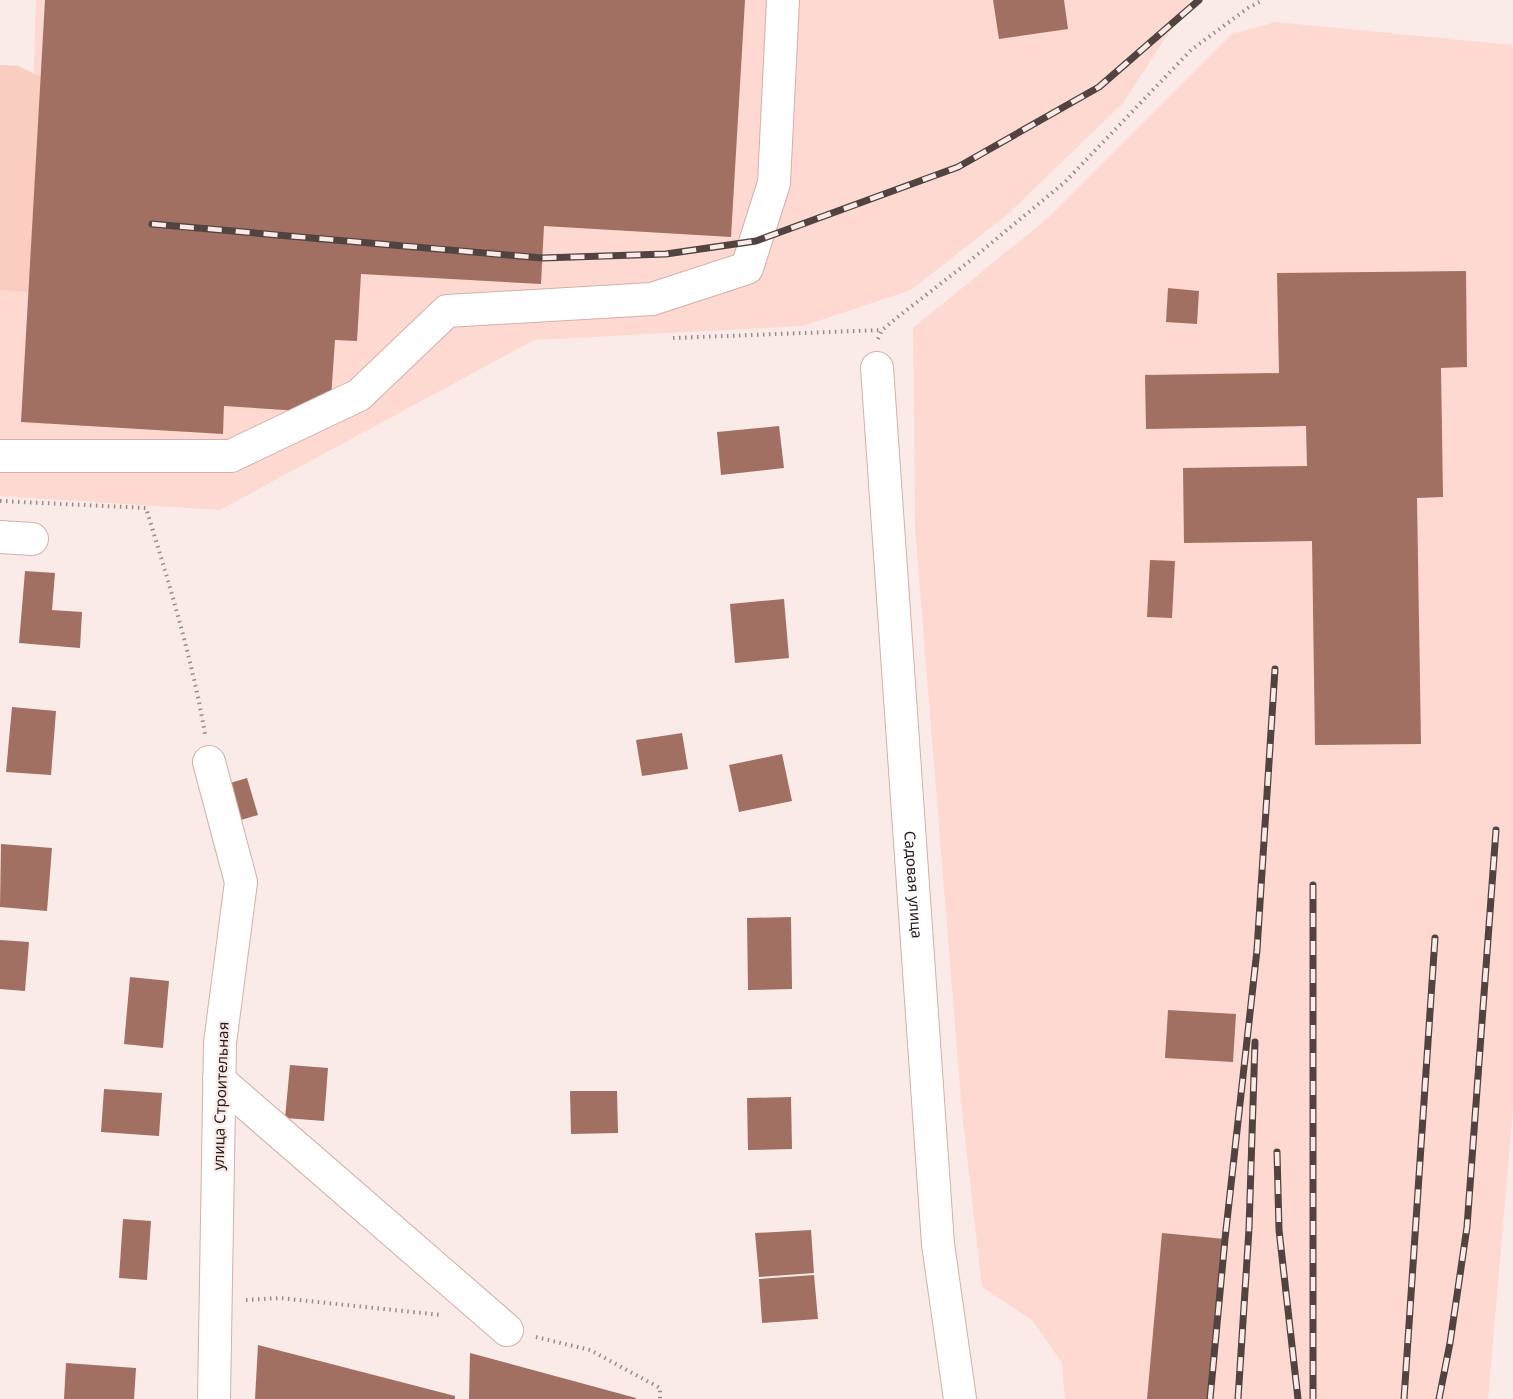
<svg xmlns="http://www.w3.org/2000/svg" width="1513" height="1399" font-family="'Noto Sans',sans-serif">
  <style>
    .built { fill: #fdd9d1 }
    .green { fill: #fbccc0 }
    .building { fill: #a26f63 }
    .lines { fill: none; stroke-linecap: round; stroke-linejoin: round }
    .minor-casing { stroke: #d3b0a8; stroke-width: 34 }
    .path { stroke: #998b88; stroke-width: 4; stroke-dasharray: 1.5 4.5; stroke-linecap: butt }
    .minor { stroke: #fff; stroke-width: 32 }
    .rail-casing { stroke: #504340; stroke-width: 7 }
    .rail { stroke: #faebe8; stroke-width: 4.5; stroke-dasharray: 14; stroke-linecap: butt }
    .labels { text-anchor: middle; stroke-width: 4.5; stroke-linejoin: round; paint-order: stroke }
    .street-label { font-size: 15px; fill: #271a17; stroke: #faebe8 }
  </style>
  <rect width="100%" height="100%" fill="#faebe8"/>
  <g class="built">
    <polygon points="36,0 1190,0 1123,103 1008,214 911,290 803,326 534,340 220,510 0,496 0,284 33,97"/>
    <polygon points="1276,22 1512,45 1513,49 1513,1109 1488,1399 1065,1399 1062,1363 1032,1320 982,1287 962,1112 915,528 913,328 1049,217 1232,34"/>
  </g>
  <polygon class="green" points="0,65 18,66 41,77 29,292 0,290"/>
  <g class="building">
    <polygon points="45,0 745,0 731,237 544,226 541,284 361,274 357,341 335,340 330,413 224,406 223,434 21,422"/>
    <polygon points="993,0 1064,0 1068,29 999,39"/>
    <polygon points="1466,271 1467,367 1441,368 1443,497 1417,498 1421,744 1315,745 1312,541 1184,543 1183,468 1307,466 1306,426 1146,429 1145,375 1279,373 1277,273"/>
    <polygon points="1168,288 1199,291 1197,324 1166,322"/>
    <polygon points="779,426 784,468 721,475 717,432"/>
    <polygon points="1150,560 1175,561 1172,618 1147,617"/>
    <polygon points="25,571 55,573 52,610 82,612 80,648 19,643"/>
    <polygon points="784,599 789,658 735,663 730,604"/>
    <polygon points="12,707 56,711 51,775 6,772"/>
    <polygon points="682,733 688,769 642,776 636,740"/>
    <polygon points="782,754 792,801 739,812 729,765"/>
    <polygon points="247,778 258,815 231,823 220,786"/>
    <polygon points="1,844 52,848 47,911 0,907"/>
    <polygon points="791,917 792,989 748,990 747,918"/>
    <polygon points="0,940 29,942 25,991 0,989"/>
    <polygon points="130,977 169,981 163,1048 124,1044"/>
    <polygon points="1168,1010 1236,1014 1233,1062 1165,1058"/>
    <polygon points="290,1065 328,1068 324,1121 285,1118"/>
    <polygon points="104,1089 162,1093 159,1136 101,1132"/>
    <polygon points="570,1091 617,1091 618,1133 571,1134"/>
    <polygon points="791,1097 792,1149 748,1150 747,1098"/>
    <polygon points="123,1219 151,1221 147,1280 119,1278"/>
    <polygon points="811,1230 814,1273 759,1277 755,1233"/>
    <polygon points="1162,1233 1225,1239 1210,1399 1147,1399"/>
    <polygon points="814,1275 818,1319 762,1323 759,1279"/>
    <polygon points="258,1345 455,1396 455,1399 255,1399"/>
    <polygon points="470,1353 636,1398 636,1399 469,1399"/>
    <polygon points="66,1363 136,1368 134,1399 64,1399"/>
  </g>
  <g class="lines">
    <defs>
      <g id="minor">
        <path id="s1" d="M877,368l61,876 22,155"/>
        <polyline points="0,456 231,456 359,395 447,311 652,299 747,268 774,183 783,0"/>
        <polyline points="0,537 32,539"/>
        <polyline points="209,762 241,882 220,1043 214,1399"/>
        <polyline points="219,1080 507,1330"/>
      </g>
    </defs>
    <use href="#minor" class="minor-casing"/>
    <g class="path">
      <polyline points="673,338 882,330"/>
      <polyline points="878,339 882,330 899,316 966,264 1065,182 1191,50 1248,8 1263,0"/>
      <path d="M0,501l146,7c23,75 46,150 59,226"/>
      <polyline points="246,1300 280,1298 441,1315"/>
      <polyline points="536,1337 590,1350 660,1388 660,1399"/>
    </g>
    <use href="#minor" class="minor"/>
    <defs>
      <g id="rail">
        <polyline points="152,224 542,258 666,254 756,241 958,167 1099,87 1199,0"/>
        <polyline points="1313,885 1313,1399"/>
        <polyline points="1277,1152 1279,1230 1298,1399"/>
        <polyline points="1210,1399 1225,1239 1257,950 1275,669"/>
        <polyline points="1238,1399 1249,1229 1255,1042"/>
        <polyline points="1404,1399 1435,938"/>
        <polyline points="1439,1399 1450,1343 1467,1227 1496,830"/>
      </g>
    </defs>
    <use href="#rail" class="rail-casing"/>
    <use href="#rail" class="rail"/>
  </g>
  <g class="labels">
    <g class="street-label">
      <text dy="5" stroke="none"><textPath href="#s1" startOffset="518">Садовая улица</textPath></text>
      <text transform="translate(221 1096) rotate(-88)" y="5">улица Строительная</text>
    </g>
  </g>
</svg>
